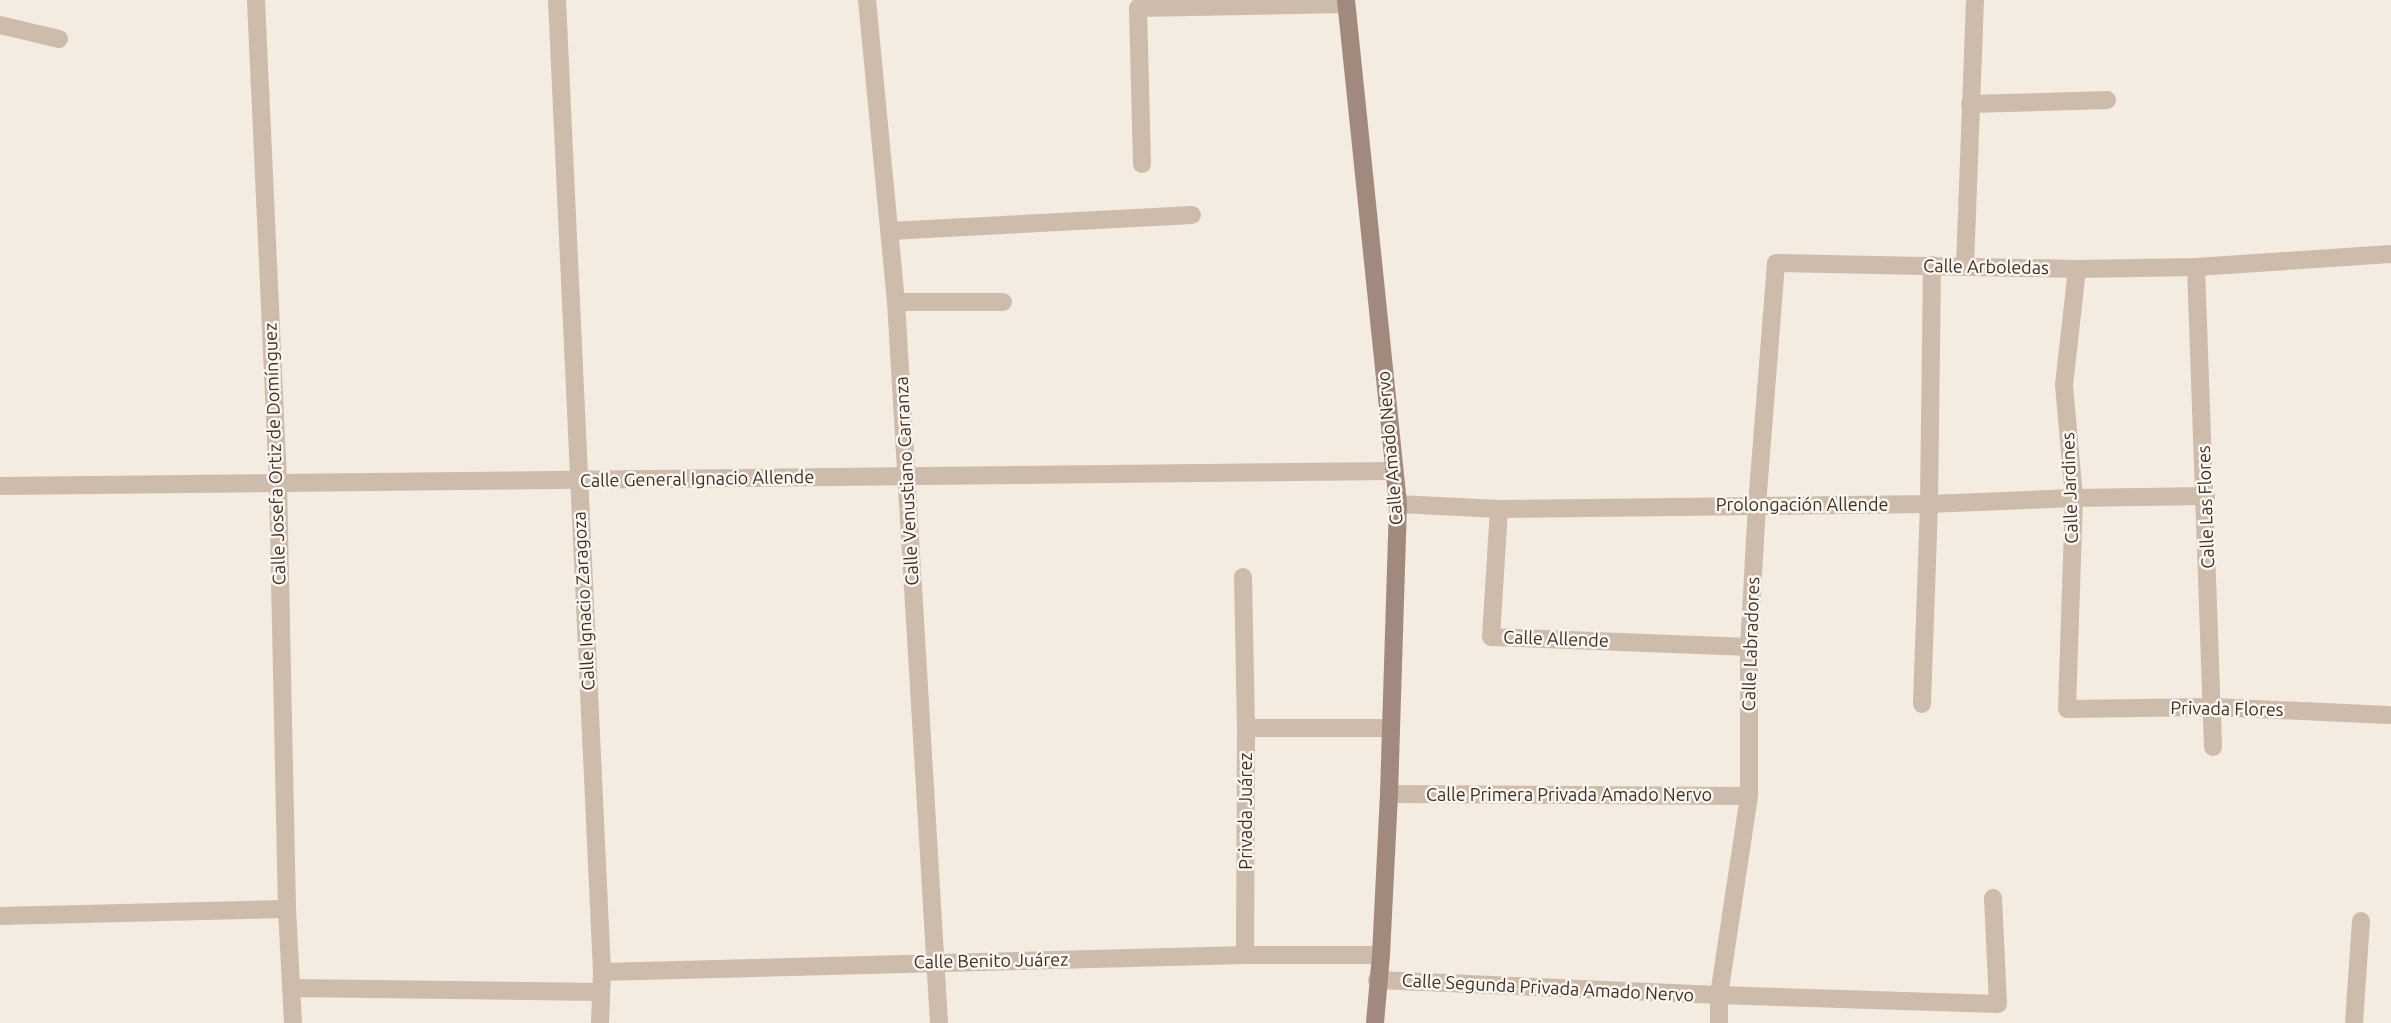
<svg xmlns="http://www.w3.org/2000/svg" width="2391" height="1023" font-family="Ubuntu,sans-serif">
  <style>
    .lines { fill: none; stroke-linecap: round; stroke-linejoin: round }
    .street { stroke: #cdbbac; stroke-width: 18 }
    .secondary { stroke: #a18a7d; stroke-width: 18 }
    .labels { text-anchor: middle; stroke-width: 5; stroke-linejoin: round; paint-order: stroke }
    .street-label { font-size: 18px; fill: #3b302b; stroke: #fbf5ee }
  </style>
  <rect width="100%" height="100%" fill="#f4ebe1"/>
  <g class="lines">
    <g class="street">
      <polyline points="256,0 278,483 287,909 293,1023"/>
      <polyline points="557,0 602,972 600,1023"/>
      <polyline points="867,0 896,302 939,1023"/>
      <polyline points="0,25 59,39"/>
      <polyline points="1970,104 2107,100"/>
      <polyline points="1142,164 1138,8 1346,4"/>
      <polyline points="890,231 1192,215"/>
      <polyline points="1965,266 1975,0"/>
      <polyline points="2196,267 2213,747"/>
      <polyline points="2077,269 2064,385 2074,498 2067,709 2212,707 2388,715"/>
      <polyline points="896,302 1003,302"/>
      <polyline points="0,486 1393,471"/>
      <polyline points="1398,504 1499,509 1929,504 2074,498 2206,496"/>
      <polyline points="1499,509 1491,637 1749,647"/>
      <polyline points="1243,577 1246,728 1245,955"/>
      <polyline points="1922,704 1929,504 1932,265"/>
      <polyline points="1246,728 1391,728"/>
      <polyline points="1389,794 1749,796"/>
      <polyline points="0,916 287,909"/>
      <polyline points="602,972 1245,955 1381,955"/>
      <polyline points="1377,980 1719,995 1998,1004 1993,898"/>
      <polyline points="291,988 601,992"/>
      <polyline points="1719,1023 1719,995 1749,796 1749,647 1757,505 1776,263 2077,269 2196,267 2391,254"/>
      <polyline points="2354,1023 2361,921"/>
    </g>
    <polyline class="secondary" points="1346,0 1398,504 1389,794 1381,955 1375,1023"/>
  </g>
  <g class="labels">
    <g class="street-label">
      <text transform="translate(1986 267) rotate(1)" y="6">Calle Arboledas</text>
      <text transform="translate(1390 448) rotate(-95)" y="6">Calle Amado Nervo</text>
      <text transform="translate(275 454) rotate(-92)" y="6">Calle Josefa Ortiz de Domínguez</text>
      <text transform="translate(697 479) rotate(-1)" y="6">Calle General Ignacio Allende</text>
      <text transform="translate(907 481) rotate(-93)" y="6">Calle Venustiano Carranza</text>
      <text transform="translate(2070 488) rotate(-92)" y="6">Calle Jardines</text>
      <text x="1802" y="511">Prolongación Allende</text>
      <text transform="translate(2206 507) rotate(-92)" y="6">Calle Las Flores</text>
      <text transform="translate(584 601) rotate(-93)" y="6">Calle Ignacio Zaragoza</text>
      <text transform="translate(1556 639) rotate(2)" y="6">Calle Allende</text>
      <text transform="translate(1751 644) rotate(-88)" y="6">Calle Labradores</text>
      <text transform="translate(2227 709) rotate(1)" y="6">Privada Flores</text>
      <text x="1569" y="801">Calle Primera Privada Amado Nervo</text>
      <text transform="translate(1246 811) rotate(-90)" y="6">Privada Juárez</text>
      <text transform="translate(991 961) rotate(-1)" y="6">Calle Benito Juárez</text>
      <text transform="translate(1548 988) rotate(3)" y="6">Calle Segunda Privada Amado Nervo</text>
    </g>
  </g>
</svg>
